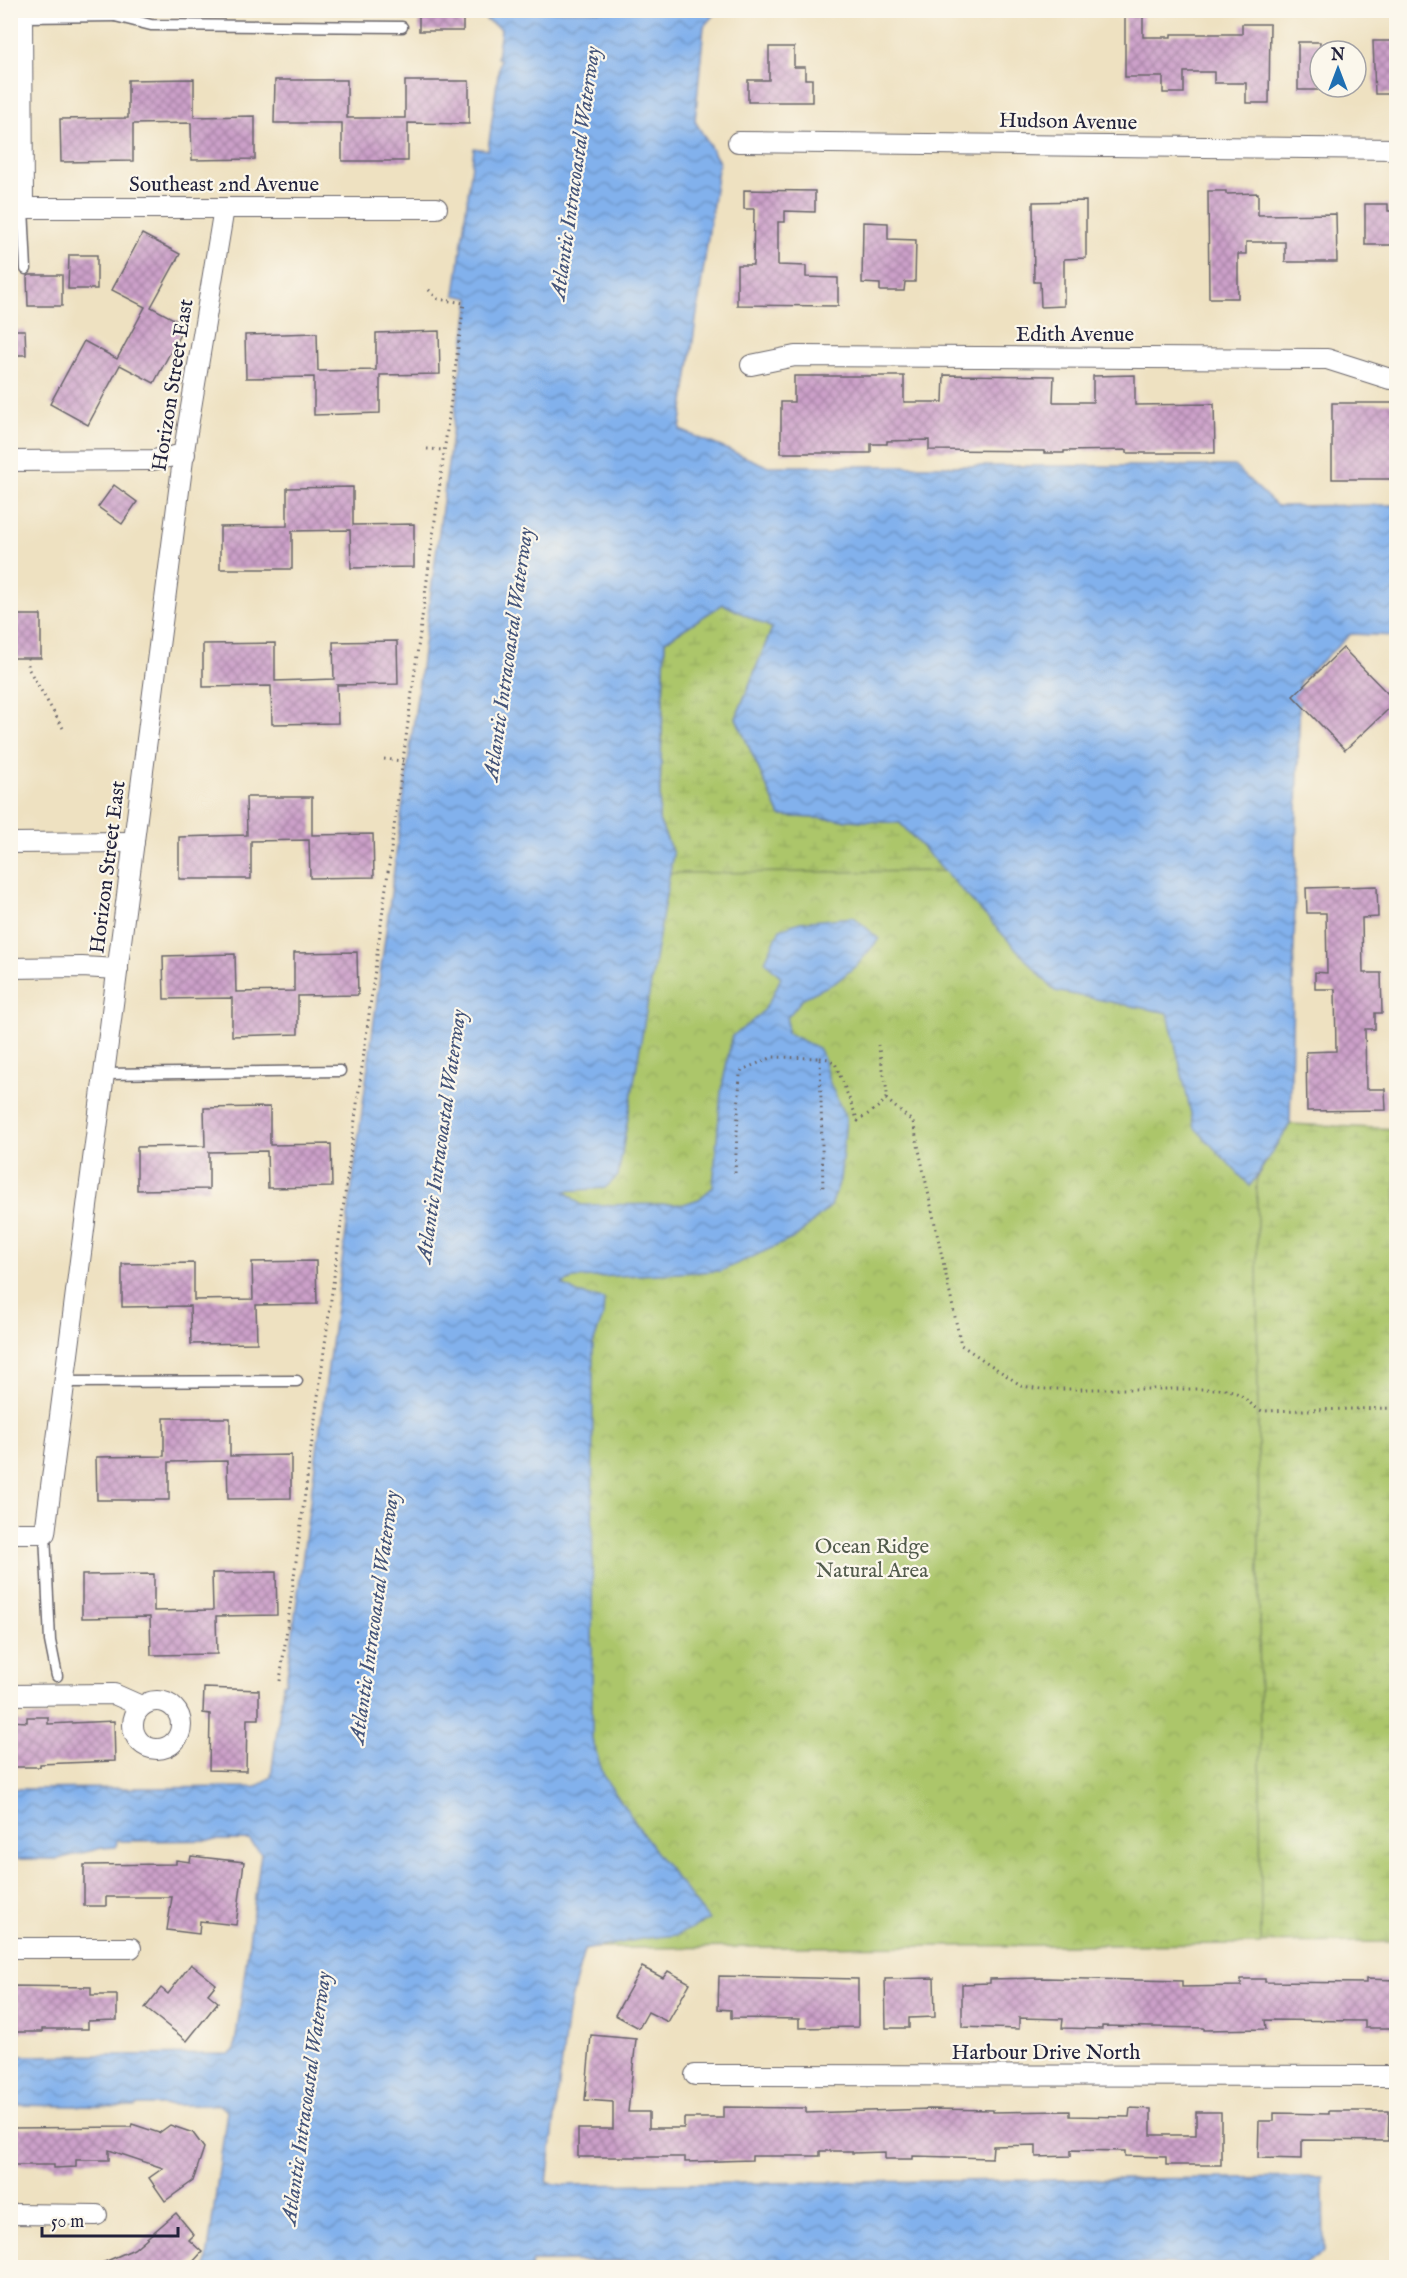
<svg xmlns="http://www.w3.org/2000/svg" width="1407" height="2278" font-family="'IM FELL English',serif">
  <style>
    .wetland { fill: url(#wetland-marsh); stroke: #677453; stroke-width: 1.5 }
    .park { fill: url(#park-crowns); stroke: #677453; stroke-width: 1.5 }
    .water { fill: url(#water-waves); stroke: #526a94; stroke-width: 1.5 }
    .building { fill: url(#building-cross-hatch) }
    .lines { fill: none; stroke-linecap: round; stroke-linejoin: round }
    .service-casing { stroke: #69656a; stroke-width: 13 }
    .minor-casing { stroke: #69656a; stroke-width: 22 }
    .path { stroke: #69656a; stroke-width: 3; stroke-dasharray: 1.5 4.5; stroke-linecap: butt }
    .service { stroke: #fff; stroke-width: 10 }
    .minor { stroke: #fff; stroke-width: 20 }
    .labels { text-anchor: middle; stroke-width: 4.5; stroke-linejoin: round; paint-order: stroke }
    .street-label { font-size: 21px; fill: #22223b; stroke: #fbf7ec }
    .park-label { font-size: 21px; fill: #525b4c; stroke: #fbf7ec }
    .water-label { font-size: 22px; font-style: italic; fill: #445479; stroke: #fbf7ec }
  </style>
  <defs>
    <pattern id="wetland-marsh" width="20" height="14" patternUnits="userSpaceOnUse" patternTransform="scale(1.5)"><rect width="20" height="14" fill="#acc66b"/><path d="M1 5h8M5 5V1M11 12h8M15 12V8" fill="none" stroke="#94aa5e"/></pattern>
    <pattern id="park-crowns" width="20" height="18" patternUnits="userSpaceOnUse" patternTransform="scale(1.5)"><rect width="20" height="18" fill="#acc66b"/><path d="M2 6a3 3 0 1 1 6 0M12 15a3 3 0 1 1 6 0" fill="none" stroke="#94aa5e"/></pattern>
    <pattern id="water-waves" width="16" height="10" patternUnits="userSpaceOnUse" patternTransform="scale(1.5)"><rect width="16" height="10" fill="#82b1ec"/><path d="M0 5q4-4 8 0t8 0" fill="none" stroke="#6a90c0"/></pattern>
    <pattern id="building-cross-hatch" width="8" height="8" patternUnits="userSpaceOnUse" patternTransform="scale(1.5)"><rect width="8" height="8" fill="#cca0c9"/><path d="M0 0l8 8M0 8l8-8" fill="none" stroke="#a582a4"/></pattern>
  </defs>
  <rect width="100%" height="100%" fill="#fbf7ec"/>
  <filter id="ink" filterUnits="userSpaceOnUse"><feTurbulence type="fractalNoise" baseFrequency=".0167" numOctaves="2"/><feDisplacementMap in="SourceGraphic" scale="12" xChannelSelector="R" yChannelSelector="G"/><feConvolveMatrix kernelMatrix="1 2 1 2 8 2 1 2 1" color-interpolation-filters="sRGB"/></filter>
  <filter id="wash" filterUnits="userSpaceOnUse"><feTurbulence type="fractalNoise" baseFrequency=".008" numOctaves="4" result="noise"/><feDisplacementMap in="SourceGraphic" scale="24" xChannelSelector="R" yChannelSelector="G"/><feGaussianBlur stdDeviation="1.35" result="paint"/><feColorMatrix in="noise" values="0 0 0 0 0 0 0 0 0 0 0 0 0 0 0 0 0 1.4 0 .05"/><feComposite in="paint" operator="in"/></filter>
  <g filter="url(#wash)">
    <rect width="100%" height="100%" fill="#eee1c1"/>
    <polygon class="wetland" points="723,604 772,628 736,718 780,816 900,823 1055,991 1251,1186 1290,1124 1396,1129 1396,1942 777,1945 581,1205 673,854 659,820 665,641"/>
    <polygon class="park" points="1255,869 1261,1944 446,1949 548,874"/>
    <path class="water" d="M487,11h230l-13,15 -9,95 24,41 -39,268 87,36h467l43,40 119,-1v131l-45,-2 -51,47 -10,443 -40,62 -56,-59 -26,-114 -113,-22 -155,-168 -120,-7 -44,-98 36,-90 -49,-24 -58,37 -6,179 14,34 -55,322 -13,12 -40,3 16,14 103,-1 15,-5 14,-12 8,-95 11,-56c28,-19 36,-27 49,-59l-16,-16 15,-32 20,-7 54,-5 25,22 -21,25 -22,18 -33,16 -16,20v15l31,15 5,9 6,24 17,38 -6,61 -9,26 -37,32 -73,33 -147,7 -12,6 15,9 27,6 -1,17 -10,28 -1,395 12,38 51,74 54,69 -32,15 -30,3 -63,12 -16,62 -21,171 18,2 758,-8 1,74 -20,14 -772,-4 -1,7 -325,-1 21,-157 -8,-5h-81l-3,2 -124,-2 -1,-49 219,-2 5,-3 27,-198 -12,-13 -132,1 -1,6 -14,1 -44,11h-47v-70l245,-2 15,-10 12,-93 3,-1 184,-1385 -15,-3 19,-147 14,2 12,-91 -3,-1 4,-29 -15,-9z"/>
    <g id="blocks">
      <g class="building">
        <rect x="419" y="10" width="44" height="21"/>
        <polygon points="1125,10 1143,10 1143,37 1171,37 1171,34 1242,34 1242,24 1270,24 1269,103 1246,103 1246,83 1214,83 1214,72 1184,72 1184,93 1163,93 1163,77 1125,77"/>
        <polygon points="1373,41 1396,41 1396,94 1375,94"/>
        <rect x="1298" y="42" width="22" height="48"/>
        <polygon points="769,47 794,47 794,67 805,67 805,79 812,79 812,102 748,102 748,80 769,80"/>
        <polygon points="194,79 194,117 255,116 255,159 192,160 191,123 133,124 133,161 61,162 60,119 128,118 128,80"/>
        <polygon points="275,80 347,80 347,118 405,118 405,81 469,81 469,124 408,123 408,161 342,161 342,123 274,123"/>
        <polygon points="744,190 815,191 815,212 785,211 785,222 778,222 778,265 806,266 806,277 838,278 838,306 737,305 737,265 753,265 754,209 744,209"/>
        <polygon points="1208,191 1226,191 1226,194 1258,193 1258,215 1336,214 1337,262 1285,262 1285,242 1246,242 1246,254 1238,254 1238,298 1209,298"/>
        <polygon points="1086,201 1086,258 1064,259 1064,306 1041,307 1040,282 1034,282 1033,202"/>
        <polygon points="1365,204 1388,204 1388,211 1396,211 1396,245 1365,245"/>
        <polygon points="863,222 888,223 888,239 916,240 915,282 905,282 904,291 880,291 880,284 862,283"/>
        <polygon points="142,234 180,254 151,307 185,325 154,383 120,365 88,425 50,404 84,341 117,359 145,307 112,290"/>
        <polygon points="69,255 97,255 97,289 68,289"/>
        <polygon points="30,275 62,275 62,306 28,306 27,276"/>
        <polygon points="10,330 25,330 26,355 10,355"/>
        <polygon points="439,331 440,374 380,375 380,413 314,415 314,377 246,378 245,335 317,333 318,371 376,370 376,333"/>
        <polygon points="944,375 1054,376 1053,402 1093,402 1093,376 1135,375 1135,405 1214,404 1215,453 1127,453 1127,450 1064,451 1064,453 1044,453 1044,451 929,450 929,440 887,441 887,444 871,444 871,453 781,453 781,402 794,402 794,376 904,376 904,402 943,402"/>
        <rect x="1332" y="403" width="64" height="76"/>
        <polygon points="114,485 137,502 122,524 98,507"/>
        <polygon points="353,487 353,525 414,524 414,567 351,568 350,530 292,531 292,569 220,569 220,527 287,526 287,488"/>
        <rect x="10" y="615" width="31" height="43"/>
        <polygon points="397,641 398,684 337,685 338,723 272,724 271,686 203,687 203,644 275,643 275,681 334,679 333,642"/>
        <polygon points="1343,648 1396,702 1345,750 1293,696"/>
        <polygon points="246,797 312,797 312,835 373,834 374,877 310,878 309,840 251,841 251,879 179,879 179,837 247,835"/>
        <polygon points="1377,886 1378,917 1362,918 1363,973 1381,973 1382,1013 1375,1013 1375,1029 1365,1029 1366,1089 1385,1089 1386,1110 1307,1111 1306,1052 1336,1051 1335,989 1315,989 1315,972 1327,973 1326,913 1307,913 1306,888"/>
        <polygon points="357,952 358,995 298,996 298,1034 232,1036 232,998 164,999 163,956 235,954 236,992 294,991 294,953"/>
        <polygon points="270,1107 270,1145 331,1144 332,1187 268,1188 267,1151 209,1152 209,1189 137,1190 137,1147 205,1146 204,1108"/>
        <polygon points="316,1261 317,1304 256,1305 257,1343 191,1344 190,1306 122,1307 122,1264 194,1263 194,1300 253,1299 252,1262"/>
        <polygon points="164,1418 230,1418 230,1456 291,1455 291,1498 228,1499 227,1461 169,1462 169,1500 97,1500 96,1457 164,1456"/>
        <polygon points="276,1572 277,1615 216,1616 217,1654 151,1655 150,1617 82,1618 82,1575 154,1574 154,1611 213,1610 212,1573"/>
        <polygon points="204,1688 259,1690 259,1719 247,1719 246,1771 209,1770 210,1714 203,1713"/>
        <polygon points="27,1717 48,1717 48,1724 114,1721 115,1761 40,1764 40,1767 10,1767 10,1721 27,1722"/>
        <polygon points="191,1856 244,1862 236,1925 200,1921 199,1934 167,1930 172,1897 106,1897 106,1906 84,1906 84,1865 176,1864 176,1860 190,1862"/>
        <polygon points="191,1964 216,1984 208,1994 218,2002 187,2041 145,2008 161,1988 168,1994"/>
        <polygon points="642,1967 663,1978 668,1971 690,1983 668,2022 648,2012 639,2028 615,2015"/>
        <polygon points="719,1976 858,1979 858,2027 799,2028 799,2019 731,2018 731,2010 718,2009"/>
        <polygon points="934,1978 935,2017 909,2018 909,2028 886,2028 885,1979"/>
        <polygon points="1043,1978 1182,1981 1182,1987 1241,1986 1241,1979 1265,1979 1265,1982 1366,1983 1366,1979 1396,1980 1396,2028 1365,2028 1365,2021 1265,2020 1266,2029 1204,2030 1204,2028 1102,2026 1102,2029 1062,2028 1063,2019 1019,2018 1019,2029 962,2027 962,1984 990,1983 990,1979"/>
        <polygon points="10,1986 91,1987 91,1995 117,1995 117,2020 88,2021 88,2029 42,2029 42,2032 10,2032"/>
        <polygon points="591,2035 636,2039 628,2112 649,2112 649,2128 684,2128 684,2118 723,2118 723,2107 806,2108 806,2113 930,2109 993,2110 993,2112 1070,2111 1070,2116 1129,2117 1130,2108 1151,2109 1151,2135 1196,2135 1196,2112 1221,2112 1221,2165 1166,2165 1166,2157 1125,2156 1125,2151 1071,2150 1071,2156 1036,2157 1036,2145 993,2146 992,2158 913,2156 913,2159 885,2159 885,2152 852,2153 852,2151 820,2151 820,2156 752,2156 752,2160 685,2162 685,2157 578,2157 578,2129 613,2129 613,2102 585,2100"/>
        <polygon points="1329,2111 1389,2111 1388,2141 1302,2140 1302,2159 1258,2158 1259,2121 1274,2121 1274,2113 1329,2114"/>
        <polygon points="132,2124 159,2133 170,2125 193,2133 204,2148 193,2181 165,2201 149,2178 163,2168 109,2150 109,2160 76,2160 76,2167 54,2168 54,2165 10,2165 10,2128 131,2127"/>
        <polygon points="176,2213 194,2235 189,2240 202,2252 192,2263 185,2268 91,2268 134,2249"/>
      </g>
    </g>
  </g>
  <g filter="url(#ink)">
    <use href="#blocks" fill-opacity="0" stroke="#69656a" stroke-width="1.5"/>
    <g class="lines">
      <defs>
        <g id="service">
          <polyline points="115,16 151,25 402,27"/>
          <polyline points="22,17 115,16 115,10"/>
          <polyline points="23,208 26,269"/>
          <polyline points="104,1074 340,1071"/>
          <polyline points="65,1382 297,1381"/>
          <polyline points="45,1533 50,1641 57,1676"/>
        </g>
        <g id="minor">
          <polyline points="22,10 23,208"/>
          <polyline points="738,142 1396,149"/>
          <polyline points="10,208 437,208"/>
          <polyline points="751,365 795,356 1327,359 1390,379 1396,378"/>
          <polyline points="10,461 153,460 185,454"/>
          <polyline points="10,843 134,842"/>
          <polyline points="10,968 82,967 118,969"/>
          <polyline points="10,1533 45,1533 185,444 224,208"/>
          <polyline points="10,1695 114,1694 141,1706"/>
          <circle cx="157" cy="1725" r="24"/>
          <polyline points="10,1948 131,1948"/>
          <polyline points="695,2075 1396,2076"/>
          <polyline points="10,2214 97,2215"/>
        </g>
      </defs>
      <use href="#service" class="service-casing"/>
      <use href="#minor" class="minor-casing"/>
      <g class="path">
        <polyline points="427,449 444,450"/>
        <polyline points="28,658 28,668 64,730"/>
        <polyline points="384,759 403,761"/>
        <path d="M820,1058l9,1 6,4 23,58c9,-7 25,-15 29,-25 1,-3 -7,-43 -9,-51"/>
        <path d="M886,1099l27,23 48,223 61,41 19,3h185c21,6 21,15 36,22l134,-3"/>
        <polyline points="735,1173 740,1074 742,1070 773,1057 820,1058 823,1189"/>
        <polyline points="280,1681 464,303 438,299 428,289"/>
      </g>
      <use href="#service" class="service"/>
      <use href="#minor" class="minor"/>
    </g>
  </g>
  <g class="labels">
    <g class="street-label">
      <text transform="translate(1068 121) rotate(1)" y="7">Hudson Avenue</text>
      <text x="224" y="191">Southeast 2nd Avenue</text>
      <text x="1075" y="341">Edith Avenue</text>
      <text transform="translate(172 385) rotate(-81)" y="7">Horizon Street East</text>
      <text transform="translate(107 867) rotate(-83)" y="7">Horizon Street East</text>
      <text x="1046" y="2059">Harbour Drive North</text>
    </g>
    <g class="park-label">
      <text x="872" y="1553">Ocean Ridge<tspan x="872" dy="24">Natural Area</tspan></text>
    </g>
    <g class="water-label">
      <text transform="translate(574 173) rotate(-82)" y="8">Atlantic Intracoastal Waterway</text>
      <text transform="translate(507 654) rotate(-82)" y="8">Atlantic Intracoastal Waterway</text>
      <text transform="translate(440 1136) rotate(-82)" y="8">Atlantic Intracoastal Waterway</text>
      <text transform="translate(373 1617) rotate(-82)" y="8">Atlantic Intracoastal Waterway</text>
      <text transform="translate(305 2098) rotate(-82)" y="8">Atlantic Intracoastal Waterway</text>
    </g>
  </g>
  <rect width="1407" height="2278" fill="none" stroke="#fbf7ec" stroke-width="36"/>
  <g transform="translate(1338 69)"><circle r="28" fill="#fbf7ec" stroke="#a4a2a5" stroke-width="1.5"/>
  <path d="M0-4.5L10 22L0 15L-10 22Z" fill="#1f6fb2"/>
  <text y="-9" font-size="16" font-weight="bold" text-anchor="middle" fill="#22223b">N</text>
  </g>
  <path d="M42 2227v9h136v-9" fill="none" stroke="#22223b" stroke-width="3"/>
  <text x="51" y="2227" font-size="18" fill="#22223b" stroke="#fbf7ec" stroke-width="4.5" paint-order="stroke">50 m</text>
</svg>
